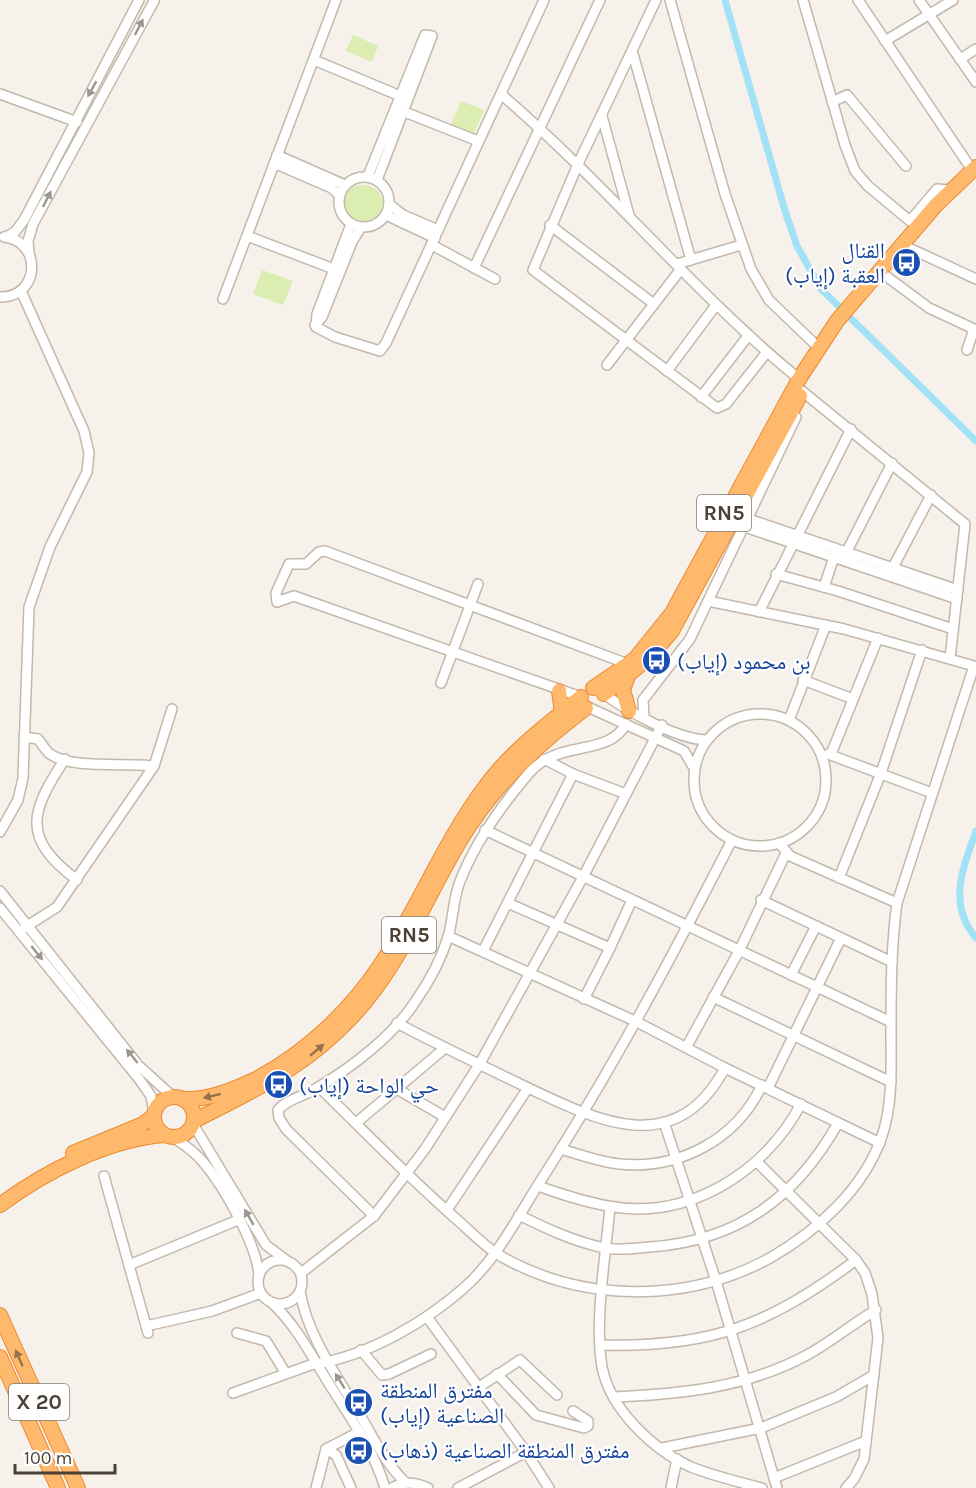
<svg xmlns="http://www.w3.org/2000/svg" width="976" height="1488" font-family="Karla,'Noto Naskh Arabic',sans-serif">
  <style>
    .green { fill: #dbedb1 }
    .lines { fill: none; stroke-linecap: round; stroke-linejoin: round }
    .canal { stroke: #a3e1f7; stroke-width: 7 }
    .minor-casing { stroke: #c3b8ac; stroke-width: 12 }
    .highway-casing { stroke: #eb8a30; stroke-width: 16 }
    .minor { stroke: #fff; stroke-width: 9 }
    .highway { stroke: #ffb96d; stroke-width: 14 }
    .oneway { fill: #9d9691 }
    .oneway2 { fill: #94714d }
    .labels { text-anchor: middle; stroke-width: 4.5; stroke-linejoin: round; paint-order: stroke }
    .shield { fill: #fff; stroke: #827a73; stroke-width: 1.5 }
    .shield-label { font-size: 21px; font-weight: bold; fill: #4c4137 }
    .transit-label { font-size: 22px; fill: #164399; stroke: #fff; text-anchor: start }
  </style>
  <rect width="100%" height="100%" fill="#f6f1eb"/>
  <g class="green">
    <polygon points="353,35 378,46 372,62 346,51"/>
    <polygon points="461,101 484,110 473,136 450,127"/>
    <circle cx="363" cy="205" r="20"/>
    <polygon points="262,270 293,281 283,305 253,294"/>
  </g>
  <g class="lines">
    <g class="canal">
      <polyline points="725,0 785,211 797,246 821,289 976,441"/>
      <path d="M976,831c-13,37 -29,73 0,107"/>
    </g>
    <defs>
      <g id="minor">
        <polyline points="656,0 578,164 533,270 717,408 726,404 767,352"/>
        <polyline points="670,0 725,194 751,269 769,300 819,348"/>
        <polyline points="803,0 845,145 855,171 868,186 910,221 937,189 950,190"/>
        <polyline points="858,0 972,170"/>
        <polyline points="919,0 976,82"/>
        <polyline points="885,41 953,0"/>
        <polyline points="633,54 691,260"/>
        <polyline points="960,59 976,49"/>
        <polyline points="314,60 405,98"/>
        <polyline points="0,94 77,122"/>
        <path d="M502,95c104,89 191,197 297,284"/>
        <polyline points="832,102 847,95 906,166"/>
        <polyline points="397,109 478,141"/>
        <polyline points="602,116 629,215"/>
        <polyline points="277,155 345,185"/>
        <polyline points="274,163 332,188 339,195"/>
        <polyline points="368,176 425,35 432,36 377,180"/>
        <circle cx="364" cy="202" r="25"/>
        <polyline points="389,204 403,215 438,230"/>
        <polyline points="386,215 435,238"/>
        <polyline points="351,224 317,314 316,327 335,337 380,351 386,343 544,0"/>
        <polyline points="550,225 654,304"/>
        <polyline points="247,236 334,269"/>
        <polyline points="6,237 15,232 24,220 139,0"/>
        <polyline points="432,245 495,279"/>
        <polyline points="909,248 976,279"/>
        <polyline points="29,253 28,241 33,224 154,1"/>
        <polyline points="677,264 741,245"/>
        <polyline points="474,268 600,0"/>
        <polyline points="886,276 929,308 974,329 967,350"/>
        <path d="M0,297c40,1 43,-56 4,-60"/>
        <polyline points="223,299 336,0"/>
        <polyline points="315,325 322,317 352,242 361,227"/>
        <polyline points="607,365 681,269"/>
        <polyline points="667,371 716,305"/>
        <polyline points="802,391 965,524 950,658"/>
        <polyline points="701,397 748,336"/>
        <polyline points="737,515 958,590"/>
        <polyline points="733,523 957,599"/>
        <polyline points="844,557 892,463"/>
        <polyline points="890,573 931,495"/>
        <polyline points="776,574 838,591 953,629"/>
        <polyline points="824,587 834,557"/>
        <polyline points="708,601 796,417"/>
        <polyline points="759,612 851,429"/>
        <polyline points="803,680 853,699"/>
        <polyline points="441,683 478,584"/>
        <path d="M604,694c25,18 71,44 101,46"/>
        <polyline points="581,697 294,596 277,602 276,593 289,564 306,564 319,552 325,551 628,664"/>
        <polyline points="590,708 684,751 694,768"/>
        <circle cx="760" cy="780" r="66"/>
        <polyline points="644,717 643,700 690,639 708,601 844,629 974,666 897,903 790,856 779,843"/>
        <polyline points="789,720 826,625"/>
        <path d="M24,737l14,2c4,5 7,11 12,15 23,16 76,8 104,12l18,-57"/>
        <polyline points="828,754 932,793"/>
        <polyline points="831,754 878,638"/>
        <path d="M65,759c-35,53 -44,79 12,121"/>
        <polyline points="544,759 573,774 626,794"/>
        <polyline points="485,830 891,1022"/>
        <polyline points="0,832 18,800 23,778 29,607 50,547 87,472 89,453 84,431 21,291"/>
        <polyline points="839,878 881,773 922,650"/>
        <polyline points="0,891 138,1065 173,1097"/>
        <polyline points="761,900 892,962"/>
        <polyline points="508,903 610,948 584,999"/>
        <polyline points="0,908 139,1079 151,1096 154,1113"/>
        <polyline points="24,928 57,907 154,766"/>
        <polyline points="448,936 637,1022 725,1068 880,1143"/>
        <polyline points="610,948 632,900"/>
        <polyline points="483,951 573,774"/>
        <polyline points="791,975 816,926"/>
        <polyline points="713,997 891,1082"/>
        <path d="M397,1023c41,22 82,41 123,61 74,35 154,79 205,-16"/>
        <polyline points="687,1046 739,951 786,853"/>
        <path d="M319,1087c45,44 88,89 135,130 14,12 28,27 43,37 83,49 189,50 273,4 47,-27 94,-69 112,-122 11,-33 9,-69 9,-102 0,-44 0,-88 6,-131"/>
        <polyline points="768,1088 841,938"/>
        <polyline points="397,1089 445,1117"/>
        <polyline points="664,1122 716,1281 777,1488"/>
        <polyline points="356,1123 445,1048"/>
        <polyline points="193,1124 266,1245 286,1260"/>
        <path d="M174,1138c11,7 21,14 29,24 21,24 54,83 56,114"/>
        <path d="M561,1149c19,6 39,13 58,15 60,6 117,-24 143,-79"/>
        <polyline points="757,1162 856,1260 865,1273 872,1294 878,1338 864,1459 854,1479 846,1488"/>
        <polyline points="104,1176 148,1333"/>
        <path d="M538,1186c23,8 46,16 70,20 80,15 156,-33 193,-102"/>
        <path d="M610,1207c-4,46 -16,115 -8,160 8,42 51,83 89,100 23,9 47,15 71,21"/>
        <polyline points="447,1210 528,1088"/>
        <path d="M519,1215c28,14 54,26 85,33 14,3 31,0 46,-1 87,-6 146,-49 188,-124"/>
        <path d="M374,1216l-88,-87 -7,-11 -1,-8c9,-11 27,-14 39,-22 35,-21 76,-52 98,-86 14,-20 26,-42 33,-65 5,-17 5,-36 11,-53 15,-41 42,-78 70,-111 31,-35 78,-15 97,-49"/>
        <circle cx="280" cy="1282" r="22"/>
        <polyline points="129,1265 238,1220"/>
        <polyline points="301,1273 374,1216 425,1149 479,1065 583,877 662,725"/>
        <path d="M300,1292c8,44 36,83 59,121 14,24 26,50 46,69"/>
        <path d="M272,1303c24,22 39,52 56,79 21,34 46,68 57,106"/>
        <polyline points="427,1317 526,1452 549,1488"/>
        <polyline points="146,1326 212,1311 261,1293"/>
        <polyline points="237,1333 266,1341 285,1372"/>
        <path d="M601,1345c110,3 168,-20 255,-85"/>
        <polyline points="361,1350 382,1375 389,1374 431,1354"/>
        <path d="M316,1364c53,-9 108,-41 148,-76 34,-30 55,-74 79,-111 70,-109 130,-222 189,-337"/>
        <polyline points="497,1374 536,1415 584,1428 588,1426 588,1421 573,1411"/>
        <polyline points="479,1387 520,1360 557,1395"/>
        <polyline points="233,1393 316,1363"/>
        <path d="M614,1397c67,-3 132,-9 193,-42 24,-13 45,-31 69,-45"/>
        <polyline points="662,1448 761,1428 836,1397 874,1375"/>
        <polyline points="326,1449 336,1455 351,1488"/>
        <polyline points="774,1478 866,1441"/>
        <polyline points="316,1488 326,1449 359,1432"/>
        <path d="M392,1488c12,-7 23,-6 36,0"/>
        <polyline points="458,1488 526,1452"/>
        <polyline points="671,1488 677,1459"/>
      </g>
      <g id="highway">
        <polyline points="628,676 623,690 629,711"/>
        <polyline points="593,688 635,659 672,613 799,379 837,321 936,205 976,167"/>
        <polyline points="559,691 562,713"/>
        <polyline points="604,694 649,658 672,631 800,396"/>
        <circle cx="174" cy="1117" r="20"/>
        <path d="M183,1099c26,1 50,-9 73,-20 48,-25 93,-67 123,-112 39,-58 64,-124 106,-180 25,-35 63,-63 96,-90"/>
        <path d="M194,1121c60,-31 107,-51 155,-101 51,-52 75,-120 112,-181 33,-54 75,-93 125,-131"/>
        <polyline points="73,1153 141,1125 154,1116"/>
        <path d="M0,1205c46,-34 107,-65 164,-70"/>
        <polyline points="0,1315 78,1488"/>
        <polyline points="0,1357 58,1488"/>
      </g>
    </defs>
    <use href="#minor" class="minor-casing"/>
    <use href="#highway" class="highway-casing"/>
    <use href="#minor" class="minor"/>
    <use href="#highway" class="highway"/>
  </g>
  <defs><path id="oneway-solid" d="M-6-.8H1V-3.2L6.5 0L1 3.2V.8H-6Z" transform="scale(1.5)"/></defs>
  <g class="oneway">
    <use href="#oneway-solid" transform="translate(139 27) rotate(-63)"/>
    <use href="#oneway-solid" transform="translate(92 89) rotate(119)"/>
    <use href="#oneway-solid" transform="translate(47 199) rotate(-63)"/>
    <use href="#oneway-solid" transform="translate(37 953) rotate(51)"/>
    <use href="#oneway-solid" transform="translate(132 1056) rotate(-129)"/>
    <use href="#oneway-solid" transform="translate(249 1217) rotate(-120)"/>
    <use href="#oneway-solid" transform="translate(340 1381) rotate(-121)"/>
  </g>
  <g class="oneway2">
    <use href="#oneway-solid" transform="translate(317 1050) rotate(-40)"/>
    <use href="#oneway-solid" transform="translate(212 1096) rotate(166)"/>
    <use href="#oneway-solid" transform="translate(19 1358) rotate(-114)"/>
  </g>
  <defs>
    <symbol id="bus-disc" viewBox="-11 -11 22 22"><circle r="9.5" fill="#1a4fb4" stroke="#fff"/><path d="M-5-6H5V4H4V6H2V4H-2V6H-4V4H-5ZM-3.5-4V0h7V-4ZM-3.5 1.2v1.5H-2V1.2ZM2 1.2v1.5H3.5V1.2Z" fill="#fff"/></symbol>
  </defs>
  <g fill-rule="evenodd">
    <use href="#bus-disc" x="890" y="246" width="33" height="33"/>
    <use href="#bus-disc" x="640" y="644" width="33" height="33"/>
    <use href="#bus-disc" x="262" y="1068" width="33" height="33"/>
    <use href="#bus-disc" x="342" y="1386" width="33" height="33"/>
    <use href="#bus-disc" x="342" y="1434" width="33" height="33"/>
  </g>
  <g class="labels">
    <g class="shield">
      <rect x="697" y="495" width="54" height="36" rx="4.5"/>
      <rect x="382" y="917" width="54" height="36" rx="4.5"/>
      <rect x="9" y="1384" width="60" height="36" rx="4.5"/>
    </g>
    <g class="shield-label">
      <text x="724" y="520">RN5</text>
      <text x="409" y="942">RN5</text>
      <text x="39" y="1409">X 20</text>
    </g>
    <g class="transit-label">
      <text x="885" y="258" text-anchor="end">القنال<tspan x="885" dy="25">العقبة (إياب)</tspan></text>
      <text x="677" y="669">بن محمود (إياب)</text>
      <text x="299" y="1093">حي الواحة (إياب)</text>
      <text x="380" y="1398">مفترق المنطقة<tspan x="380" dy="25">الصناعية (إياب)</tspan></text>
      <text x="380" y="1458">مفترق المنطقة الصناعية (ذهاب)</text>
    </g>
  </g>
  <path d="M15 1464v9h100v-9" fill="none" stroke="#4c4137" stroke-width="3"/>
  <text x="24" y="1464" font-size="18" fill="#4c4137" stroke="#ffffff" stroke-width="4.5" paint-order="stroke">100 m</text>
</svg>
